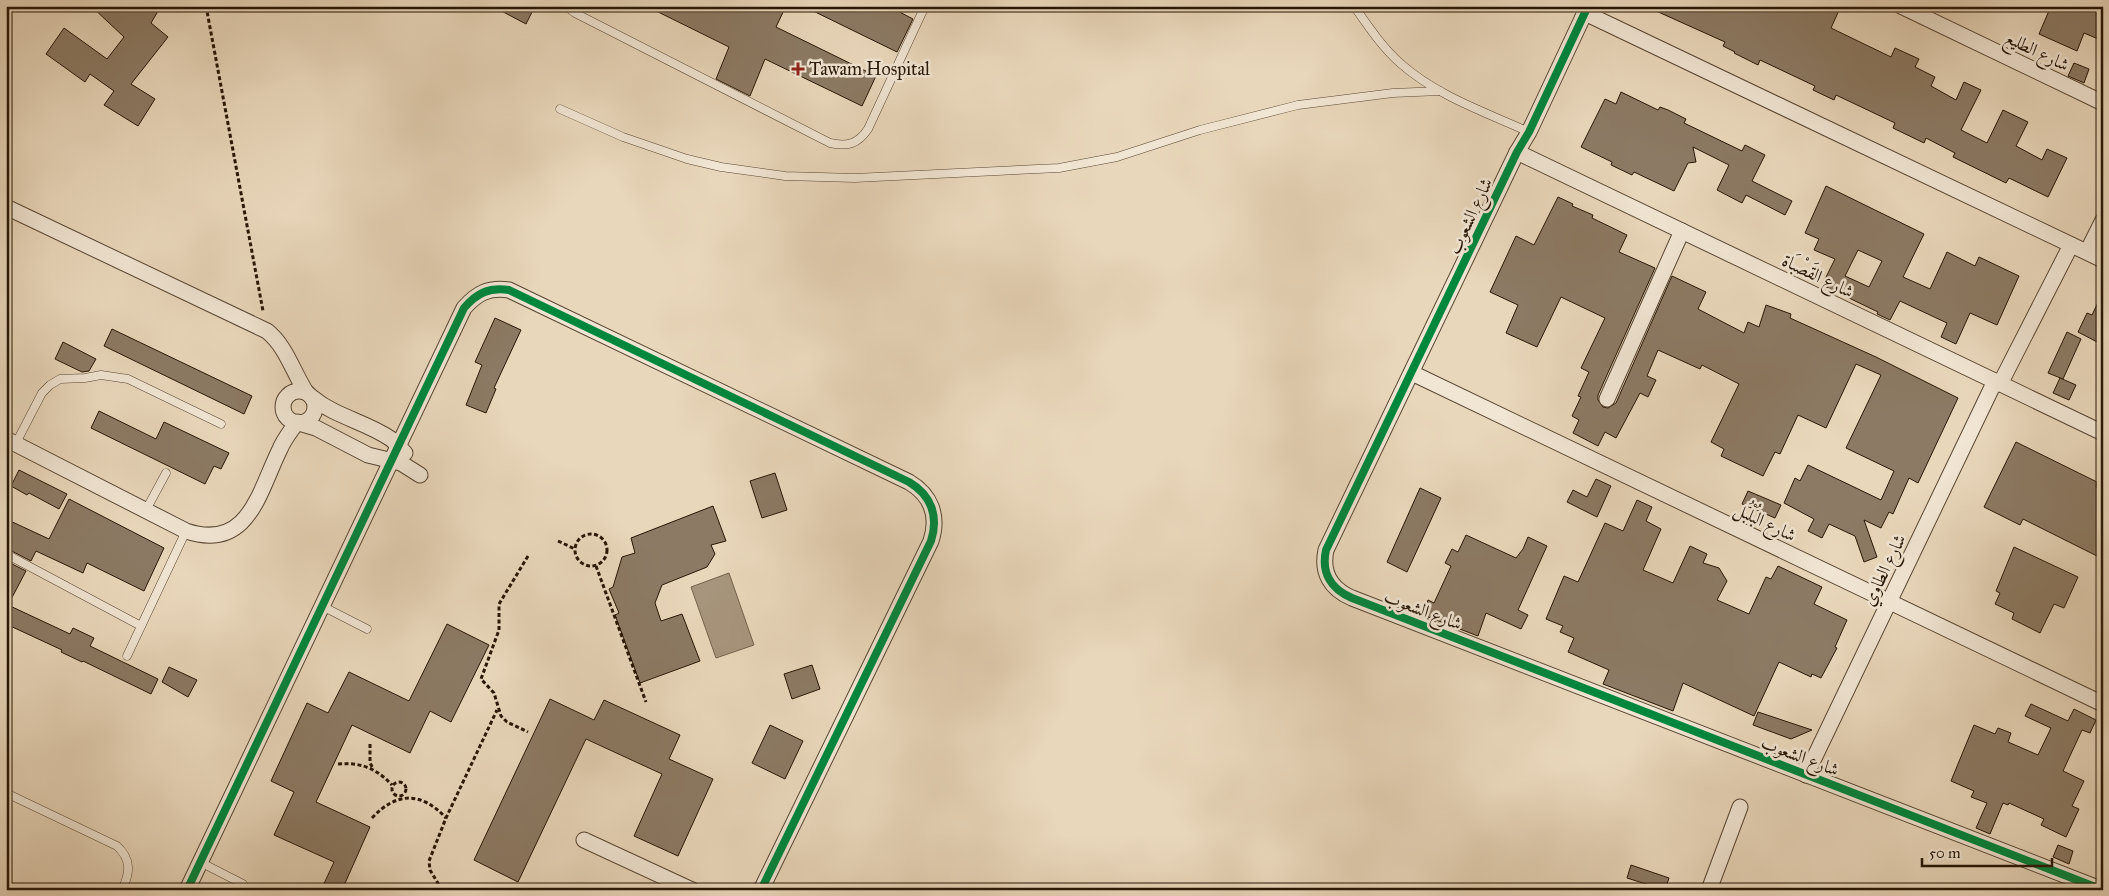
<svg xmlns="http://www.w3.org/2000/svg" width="2109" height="896" font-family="'IM FELL Great Primer',Amiri,serif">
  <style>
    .water { fill: #a7957d; stroke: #74624d }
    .building { fill: #8c7a64; stroke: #271605; fill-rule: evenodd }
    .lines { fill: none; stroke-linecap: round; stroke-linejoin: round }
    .lane-casing { stroke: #584632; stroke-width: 9 }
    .street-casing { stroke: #584632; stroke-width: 17 }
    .path { stroke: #271605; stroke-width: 3; stroke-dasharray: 4 2.5; stroke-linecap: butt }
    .lane { stroke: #f1e5d3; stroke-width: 8 }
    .street { stroke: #f1e5d3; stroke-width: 15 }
    .cycleway-casing { stroke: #f1e5d3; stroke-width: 11 }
    .cycleway { stroke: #00873e; stroke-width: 8 }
    .poi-dot { fill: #8f2418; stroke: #f1e5d3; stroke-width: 2 }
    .labels { text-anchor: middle; stroke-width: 5; stroke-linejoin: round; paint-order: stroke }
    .street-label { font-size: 18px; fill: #271605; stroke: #f1e5d3 }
    .poi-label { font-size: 18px; fill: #271605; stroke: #f1e5d3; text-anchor: start }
  </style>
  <rect width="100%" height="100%" fill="#e9d7bb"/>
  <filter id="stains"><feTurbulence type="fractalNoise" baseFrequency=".004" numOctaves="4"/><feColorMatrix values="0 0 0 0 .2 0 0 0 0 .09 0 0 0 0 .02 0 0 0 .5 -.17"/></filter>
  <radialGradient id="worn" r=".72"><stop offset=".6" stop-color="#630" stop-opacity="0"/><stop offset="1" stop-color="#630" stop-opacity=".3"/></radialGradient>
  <polygon class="water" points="729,573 754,645 716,658 691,587"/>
  <g class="building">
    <polygon points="91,6 161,6 151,23 168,37 131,84 155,99 138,126 104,105 114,91 90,74 85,82 46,54 64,28 107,59 124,37"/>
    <polygon points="492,6 535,6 526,24"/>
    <polygon points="646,6 786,6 776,27 876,76 862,106 765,59 750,96 716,79 729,47"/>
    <polygon points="803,6 888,6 913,19 897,52"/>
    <polygon points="1645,6 1841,6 1831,28 1891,57 1895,48 1919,59 1915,67 1935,77 1931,86 1956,100 1964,82 1981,90 1961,130 1987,143 2003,110 2028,122 2016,146 2042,160 2047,149 2067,158 2048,197 2009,178 2006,183 1953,157 1955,153 1926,138 1924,143 1893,128 1895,123 1836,95 1834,100 1813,90 1815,86 1760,60 1758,65 1734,53 1735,52 1723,46 1725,42"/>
    <polygon points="2051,6 2103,6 2103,41 2084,33 2077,51 2039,34"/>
    <polygon points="2074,63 2089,69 2084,83 2068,76"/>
    <polygon points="1621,92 1658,110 1660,107 1668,110 1686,119 1684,123 1742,151 1745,145 1765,155 1752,181 1792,201 1785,215 1746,195 1742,203 1717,190 1729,165 1693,147 1696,162 1688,163 1674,191 1634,172 1632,175 1611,165 1612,162 1581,147 1605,99 1616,104"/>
    <path d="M1826,186l98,48 -21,43 27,12 17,-37 28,14 4,-9 40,19 -22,49 -27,-12 -14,31 -15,-7 6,-14 -47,-22 -10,19 -13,-6 1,-2 -56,-27 13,-26 -21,-9 5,-11 -14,-6zM1858,250l24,11 -13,26 -24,-11z"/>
    <polygon points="1558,197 1573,204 1572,206 1593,215 1592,218 1627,235 1619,252 1655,268 1598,395 1598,400 1603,407 1608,408 1616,403 1672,276 1706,292 1698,309 1744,333 1748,322 1759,327 1766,305 1791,314 1790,318 1876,357 1958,398 1918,483 1909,478 1893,514 1889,512 1881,528 1864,520 1877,557 1864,562 1855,536 1829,524 1822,538 1808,531 1814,519 1784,503 1795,478 1800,481 1808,465 1881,500 1894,471 1846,448 1881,375 1856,364 1826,428 1798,415 1780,454 1775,452 1763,476 1721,456 1724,449 1711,442 1739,384 1702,365 1700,369 1658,350 1647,376 1656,380 1648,397 1640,393 1616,438 1605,432 1598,446 1573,433 1579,420 1572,416 1581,397 1578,396 1589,372 1581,368 1605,318 1561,297 1537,347 1506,333 1518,305 1490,292 1516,236 1534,245"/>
    <polygon points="2103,292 2103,345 2078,332 2087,313 2092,315"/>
    <polygon points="495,318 521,330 494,388 496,389 486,413 466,405 482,365 475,362"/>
    <polygon points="112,329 252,396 244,414 104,346"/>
    <polygon points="2067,332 2081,339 2063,379 2048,373"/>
    <polygon points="63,342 96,359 89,371 82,372 55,359"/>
    <polygon points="2060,378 2076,385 2069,400 2053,393"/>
    <polygon points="99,411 156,439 164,422 229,453 221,469 214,466 205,484 91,428"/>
    <polygon points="2016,442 2097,482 2096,487 2103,490 2103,559 2023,519 2020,525 1984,507"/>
    <polygon points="19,470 67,494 59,509 29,493 27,495 11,486"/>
    <polygon points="775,473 787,510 762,518 750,481"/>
    <polygon points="1596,479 1611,486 1597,517 1567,502 1573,490 1587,497"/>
    <polygon points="1420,488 1441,498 1407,572 1387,562"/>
    <polygon points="1748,491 1781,505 1775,518 1742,504"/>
    <polygon points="69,499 164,548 144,591 87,563 83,573 36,551 31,561 6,548 6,519 49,539"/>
    <polygon points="1637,500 1652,507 1646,521 1661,529 1643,570 1673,583 1690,546 1707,554 1703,563 1719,568 1727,581 1717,600 1749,614 1766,577 1771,579 1778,566 1822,587 1814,604 1847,620 1835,647 1837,648 1821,678 1812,674 1811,677 1779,662 1754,716 1683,683 1673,711 1603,684 1609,670 1568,652 1574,638 1560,632 1563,626 1546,619 1564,576 1578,582 1605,523 1623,531"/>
    <polygon points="713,506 726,541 711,545 715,554 707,567 662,585 655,603 661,621 682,614 700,661 640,683 615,615 619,613 609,589 613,587 622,557 635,553 631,538"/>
    <polygon points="1466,535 1516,558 1523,549 1528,537 1547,546 1518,610 1528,615 1521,629 1486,613 1478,636 1423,615 1428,600 1434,603 1451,566 1445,563 1452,549 1458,552"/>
    <polygon points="2014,547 2078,577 2064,608 2054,604 2040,633 2012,619 2014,613 1995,604 2000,593 1996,591"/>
    <polygon points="6,561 26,571 8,605 70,634 73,628 94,638 90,646 158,679 151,694 83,661 82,662 61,652 62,650 6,624"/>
    <polygon points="447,624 489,645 451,722 430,711 410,753 352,725 316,802 370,827 342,890 321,890 334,862 274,835 294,792 271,781 307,703 328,713 349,672 409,701"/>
    <polygon points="812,665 820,689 792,699 784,674"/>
    <polygon points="169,667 197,680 188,697 162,682"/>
    <polygon points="550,699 594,720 604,700 680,735 669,759 713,779 678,856 634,836 662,774 586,739 518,882 474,860"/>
    <polygon points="2031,704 2068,721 2074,709 2096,720 2090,733 2082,730 2063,771 2084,781 2072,806 2079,809 2066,837 2041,825 2044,819 2009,803 2008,805 2003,803 1990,834 1976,828 1987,803 1971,797 1974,791 1951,781 1974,725 1995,734 1998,728 2011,733 2008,742 2038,755 2051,728 2025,716"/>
    <polygon points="1758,712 1812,730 1791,739 1753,725"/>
    <polygon points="770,725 803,741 785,779 752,763"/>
    <polygon points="2058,845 2073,851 2069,864 2053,857"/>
    <polygon points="1631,865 1669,878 1665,890 1627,878"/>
  </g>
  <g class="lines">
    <defs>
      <g id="lane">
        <path d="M566,6l9,7 255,130c17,4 28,1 38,-14l57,-123"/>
        <path d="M1354,6c14,20 28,41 46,57 37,33 85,49 129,69"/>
        <polyline points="484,7 485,6"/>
        <polyline points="560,109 623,137 687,159 721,167 785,176 855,178 1059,168 1117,157 1200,130 1298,105 1393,93 1440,91"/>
        <polyline points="16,443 42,393 50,385 60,379 85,378 101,375 128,379 221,424"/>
        <polyline points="146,510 166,473"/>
        <polyline points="6,554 141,626"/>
        <polyline points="322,606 367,629"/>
        <polyline points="127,656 186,531"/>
        <path d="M6,793l111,53c15,14 13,27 5,44"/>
        <polyline points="200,862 243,884"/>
      </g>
      <g id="street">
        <path d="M1588,6l-59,126 -12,20 -191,398c-5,23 5,39 26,48l751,292"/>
        <polyline points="1901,6 2103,103"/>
        <polyline points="1585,13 2103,260"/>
        <polyline points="1517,152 2103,433"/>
        <path d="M6,207l261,124c19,15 26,41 39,61"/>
        <polyline points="2087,252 2103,220"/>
        <polyline points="1412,373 2103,704"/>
        <polyline points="2000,384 2071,245"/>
        <circle cx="299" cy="407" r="16"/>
        <path d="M313,398c23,19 54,24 78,41 5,4 9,9 14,14"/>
        <polyline points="1607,399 1682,231"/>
        <polyline points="299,423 316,428 368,455 401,463 420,475"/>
        <path d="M6,439l180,92c63,21 73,-40 94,-82 4,-10 11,-18 17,-27"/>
        <polyline points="1806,775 1995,381"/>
        <polyline points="584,840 692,890"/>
        <path d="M187,890l277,-582c13,-15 25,-21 45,-18l400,192c22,13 30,34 22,59l-170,349"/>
        <polyline points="1709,890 1740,807"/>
      </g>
    </defs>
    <use href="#lane" class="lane-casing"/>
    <use href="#street" class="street-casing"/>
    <g class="path">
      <polyline points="206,6 263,311"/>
      <circle cx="591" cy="550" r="16"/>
      <polyline points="558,541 575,549"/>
      <polyline points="528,556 499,604 499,630 481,679 494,693 501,716 507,722 528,732"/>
      <polyline points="596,566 646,702"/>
      <polyline points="370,744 370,763 373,768"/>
      <path d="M338,764c22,-2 38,4 54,21"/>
      <circle cx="399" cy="789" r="7"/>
      <path d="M372,818c24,-26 49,-27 74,0"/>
      <polyline points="442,890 430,870 429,861 446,818 497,710"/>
    </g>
    <use href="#lane" class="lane"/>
    <use href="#street" class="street"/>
    <defs>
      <g id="cycleway">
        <path d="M1588,6l-59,126 -12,20 -191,398c-5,23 5,39 26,48l751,292"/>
        <path d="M187,890l277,-582c13,-15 25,-21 45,-18l400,192c22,13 30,34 22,59l-170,349"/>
      </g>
    </defs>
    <use href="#cycleway" class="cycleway-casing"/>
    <use href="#cycleway" class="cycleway"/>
  </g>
  <path class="poi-dot" d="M795.5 61.5h5v5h5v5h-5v5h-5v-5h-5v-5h5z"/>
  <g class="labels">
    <g class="street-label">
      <text transform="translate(2037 51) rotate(26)" y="6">شارع الطليع</text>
      <text transform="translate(1470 216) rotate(-65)" y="6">شارع الشعوب</text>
      <text transform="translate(1818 276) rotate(26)" y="6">شارع القَصْبَاة</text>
      <text transform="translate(1765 522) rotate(26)" y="6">شارع البُلْبُل</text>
      <text transform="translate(1884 570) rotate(-64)" y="6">شارع الطاوي</text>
      <text transform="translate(1423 610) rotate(21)" y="6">شارع الشعوب</text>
      <text transform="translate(1800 756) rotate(21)" y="6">شارع الشعوب</text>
    </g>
    <g class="poi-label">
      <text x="809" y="75">Tawam Hospital</text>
    </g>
  </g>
  <rect width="2109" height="896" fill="none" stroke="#e9d7bb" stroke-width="25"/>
  <rect x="8" y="8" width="2094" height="881" fill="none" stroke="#271605" stroke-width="2.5"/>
  <rect x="12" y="12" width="2084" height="871" fill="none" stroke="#271605"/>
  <path d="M1922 858v8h130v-8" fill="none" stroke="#271605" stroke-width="2.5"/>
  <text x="1929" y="858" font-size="15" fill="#271605" stroke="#f1e5d3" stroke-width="4" paint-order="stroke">50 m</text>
  <rect width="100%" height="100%" filter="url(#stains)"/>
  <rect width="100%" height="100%" fill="url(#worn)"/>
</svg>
